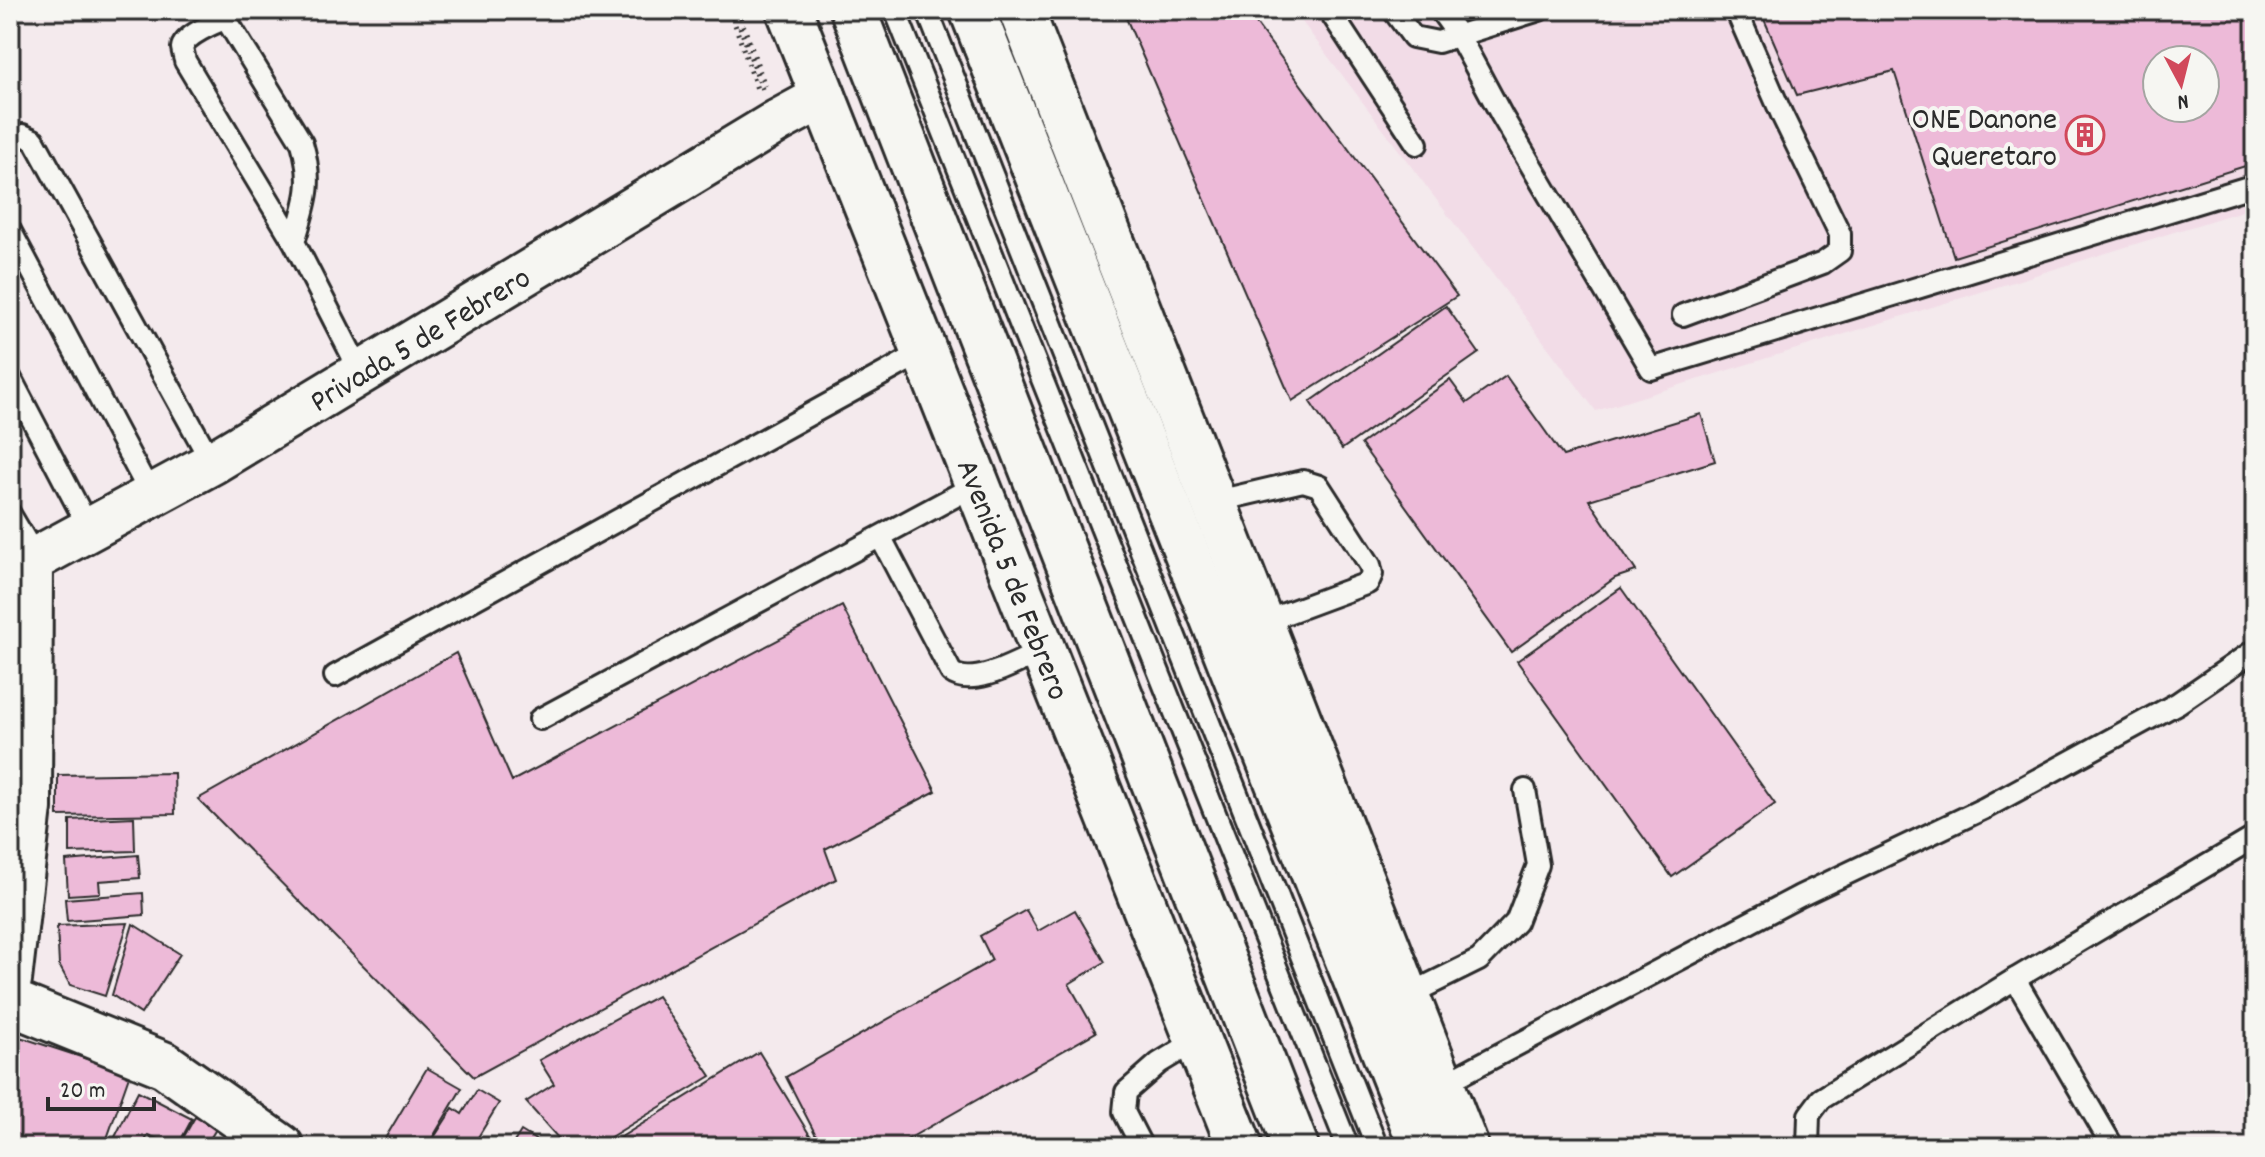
<svg xmlns="http://www.w3.org/2000/svg" width="2265" height="1157" font-family="Dekko,sans-serif">
  <style>
    .built { fill: #f2dce7; fill-rule: evenodd }
    .building { fill: #edbad8; stroke: #2b2b2b; stroke-width: 2; fill-rule: evenodd }
    .lines { fill: none; stroke-linecap: round; stroke-linejoin: round }
    .lane-casing { stroke: #2b2b2b; stroke-width: 26 }
    .street-casing { stroke: #2b2b2b; stroke-width: 48 }
    .secondary-casing { stroke: #2b2b2b; stroke-width: 50 }
    .highway-casing { stroke: #2b2b2b; stroke-width: 50 }
    .path { stroke: #2b2b2b; stroke-width: 5; stroke-dasharray: 2 6; stroke-linecap: butt }
    .lane { stroke: #f6f6f2; stroke-width: 20 }
    .street { stroke: #f6f6f2; stroke-width: 42 }
    .secondary { stroke: #f6f6f2; stroke-width: 44 }
    .highway { stroke: #f6f6f2; stroke-width: 44 }
    .labels { text-anchor: middle; stroke-width: 8; stroke-linejoin: round; paint-order: stroke }
    .poi-label { font-size: 32px; fill: #2b2b2b; stroke: #f6f6f2; text-anchor: end }
    .street-label { font-size: 32px; fill: #2b2b2b; stroke: #f6f6f2 }
  </style>
  <rect width="100%" height="100%" fill="#f4eaed"/>
  <filter id="ink" filterUnits="userSpaceOnUse"><feTurbulence type="fractalNoise" baseFrequency=".0125" numOctaves="2"/><feDisplacementMap in="SourceGraphic" scale="16" xChannelSelector="R" yChannelSelector="G"/><feConvolveMatrix kernelMatrix="1 2 1 2 8 2 1 2 1" color-interpolation-filters="sRGB"/></filter>
  <g filter="url(#ink)">
    <path class="built" d="M1293,10h962v197l-659,204zM2157,60h48v48h-48z"/>
    <g class="building">
      <polygon points="1246,10 1457,296 1292,401 1123,11"/>
      <path d="M1760,10h495v153l-301,94 -60,-186 -97,24zM2157,60h48v48h-48z"/>
      <polygon points="1446,306 1479,353 1342,449 1310,402"/>
      <polygon points="1506,376 1563,456 1701,414 1715,461 1589,500 1636,571 1615,578 1511,652 1361,444 1450,380 1467,403"/>
      <polygon points="1621,588 1775,804 1672,877 1517,661"/>
      <polygon points="842,606 936,791 825,849 836,879 474,1077 198,799 456,653 512,781"/>
      <polygon points="174,773 175,814 58,816 58,775"/>
      <polygon points="134,817 135,851 70,853 70,820"/>
      <polygon points="138,855 140,878 99,881 100,893 68,895 66,861"/>
      <polygon points="143,893 144,915 67,921 65,899"/>
      <polygon points="1026,910 1038,931 1075,910 1105,962 1069,984 1096,1032 894,1147 822,1147 786,1077 992,960 980,936"/>
      <polygon points="128,923 105,996 70,985 59,965 57,926"/>
      <polygon points="133,924 180,954 141,1014 112,995"/>
      <polygon points="657,996 711,1076 594,1147 566,1147 526,1102 554,1084 539,1060"/>
      <polygon points="10,1036 23,1038 130,1073 104,1147 21,1147 10,1144"/>
      <polygon points="759,1052 817,1147 605,1147"/>
      <polygon points="427,1068 462,1088 427,1147 380,1147"/>
      <polygon points="477,1090 499,1103 472,1147 428,1147 453,1108 462,1114"/>
      <polygon points="138,1091 192,1119 177,1147 148,1135 142,1147 110,1147"/>
      <polygon points="195,1117 216,1129 205,1147 178,1147"/>
      <polygon points="521,1131 547,1147 511,1147"/>
    </g>
    <g class="lines">
      <defs>
        <g id="lane">
          <polyline points="895,10 1348,1147"/>
          <polyline points="927,10 1377,1147"/>
          <polyline points="1329,10 1417,144"/>
          <polyline points="1393,10 1413,37 1438,42 1539,10"/>
          <polyline points="1440,10 1459,36 1502,116 1651,369 2255,185"/>
          <polyline points="10,138 23,135 34,140 212,463"/>
          <polyline points="10,230 152,497"/>
          <path d="M294,242c12,-40 20,-58 8,-99l-76,-124c-10,3 -43,17 -44,29 0,1 3,12 3,13l109,181 66,129"/>
          <polyline points="1683,315 1823,263 1840,251 1840,234 1782,115 1736,10"/>
          <polyline points="10,377 89,528"/>
          <polyline points="1213,502 1303,481 1319,486 1370,565 1372,574 1368,583 1260,623"/>
          <polyline points="10,514 36,558"/>
          <path d="M881,538l70,134c22,17 68,-11 91,-21"/>
          <polyline points="335,676 923,352"/>
          <polyline points="540,719 976,485"/>
          <polyline points="2015,979 2113,1147"/>
          <polyline points="1406,996 1479,960 1516,922 1538,865 1525,790"/>
          <polyline points="1441,1085 1800,896 1985,808 2178,703 2255,650"/>
          <polyline points="1142,1147 1124,1112 1126,1092 1159,1063 1197,1040"/>
          <polyline points="1808,1147 1809,1115 1821,1099 2015,979 2255,837"/>
        </g>
        <g id="street">
          <path id="s1" d="M10,980l20,-172 1,-247 181,-98 566,-342 46,-25"/>
        </g>
        <g id="secondary">
          <path id="s2" d="M789,10l451,1137"/>
          <polyline points="1021,10 1466,1147"/>
          <polyline points="10,1002 165,1065 281,1147"/>
        </g>
        <g id="highway">
          <polyline points="853,10 1296,1147"/>
          <polyline points="972,10 1422,1147"/>
          <polyline points="1295,712 1329,855"/>
        </g>
      </defs>
      <use href="#lane" class="lane-casing"/>
      <use href="#street" class="street-casing"/>
      <use href="#secondary" class="secondary-casing"/>
      <use href="#highway" class="highway-casing"/>
      <g class="path">
        <polyline points="730,10 757,89"/>
        <polyline points="738,10 765,86"/>
        <polyline points="740,27 762,89"/>
      </g>
      <use href="#lane" class="lane"/>
      <use href="#street" class="street"/>
      <use href="#secondary" class="secondary"/>
      <use href="#highway" class="highway"/>
    </g>
  </g>
  <defs>
    <symbol id="building-ring" viewBox="-11 -11 22 22"><circle r="9.5" fill="#f6f6f2" stroke="#d1495b" stroke-width="1.5"/><path d="M-4-6H4V6H1V3H-1V6H-4ZM-2.5-4.3h1.7v1.8h-1.7ZM.8-4.3h1.7v1.8H.8ZM-2.5-1h1.7V.8h-1.7ZM.8-1h1.7V.8H.8Z" fill="#d1495b"/></symbol>
  </defs>
  <g fill-rule="evenodd">
    <use href="#building-ring" x="2063" y="113" width="44" height="44"/>
  </g>
  <g class="labels">
    <g class="poi-label">
      <text x="2057" y="128">ONE Danone<tspan x="2057" dy="37">Queretaro</tspan></text>
    </g>
    <g class="street-label">
      <text dy="11" stroke="none"><textPath href="#s1" startOffset="868">Privada 5 de Febrero</textPath></text>
      <text dy="11" stroke="none"><textPath href="#s2" startOffset="612">Avenida 5 de Febrero</textPath></text>
    </g>
  </g>
  <rect width="2265" height="1157" fill="none" stroke="#f6f6f2" stroke-width="40"/>
  <rect x="20" y="20" width="2225" height="1117" fill="none" stroke="#2b2b2b" stroke-width="3" filter="url(#ink)"/>
  <g transform="translate(2181 84) rotate(173)"><circle r="38" fill="#f6f6f2" stroke="#a5a5a2" stroke-width="2"/>
  <path d="M0-6L14 30L0 20L-14 30Z" fill="#d1495b"/>
  <text y="-12" font-size="22" font-weight="bold" text-anchor="middle" fill="#2b2b2b">N</text>
  </g>
  <path d="M48 1097v12h106v-12" fill="none" stroke="#2b2b2b" stroke-width="4"/>
  <text x="60" y="1097" font-size="24" fill="#2b2b2b" stroke="#f6f6f2" stroke-width="6" paint-order="stroke">20 m</text>
</svg>
